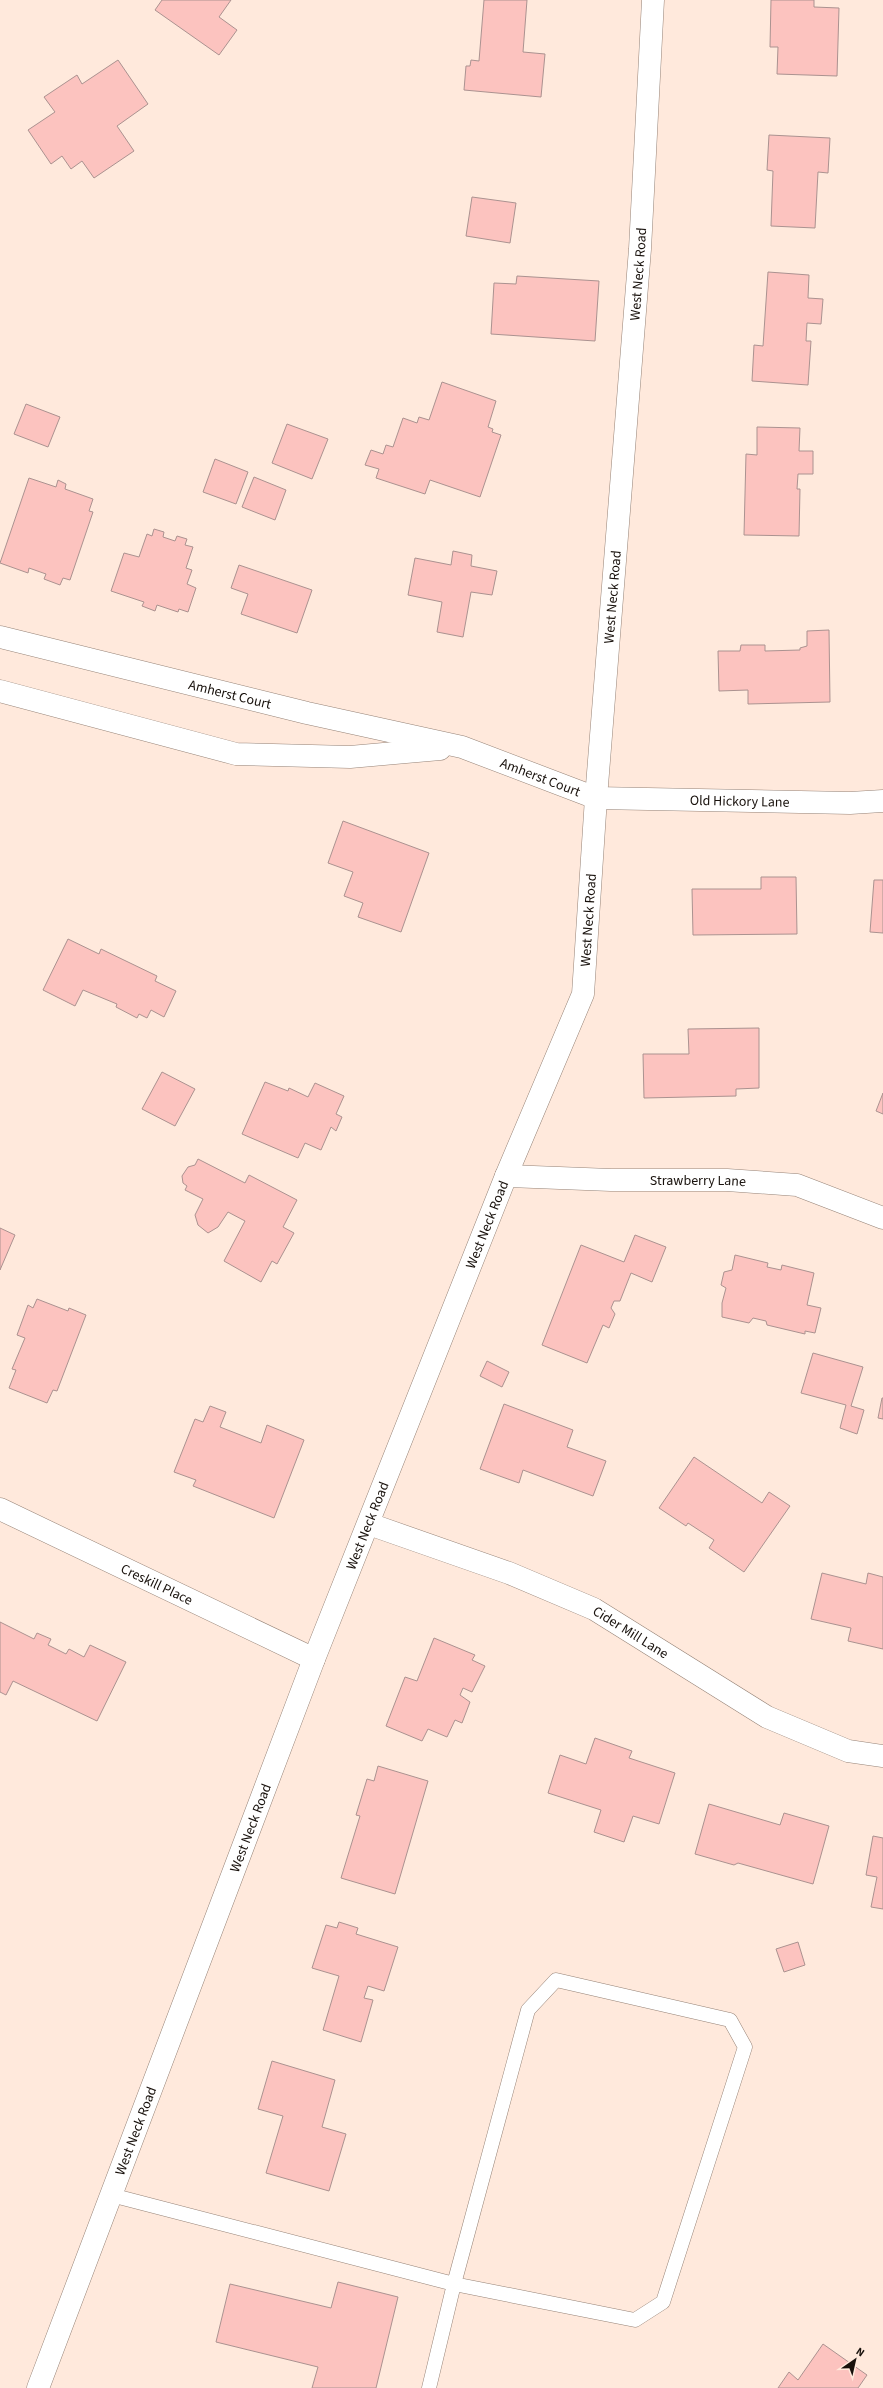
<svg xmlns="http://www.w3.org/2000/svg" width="883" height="2388" font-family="'Source Sans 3',sans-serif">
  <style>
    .building { fill: #fcc3bf; stroke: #ab9290 }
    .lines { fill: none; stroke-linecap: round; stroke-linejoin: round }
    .service-casing { stroke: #968377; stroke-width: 15 }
    .minor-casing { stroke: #968377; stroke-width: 23 }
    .tertiary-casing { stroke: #968377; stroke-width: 23 }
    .service { stroke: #fff; stroke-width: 14 }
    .minor { stroke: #fff; stroke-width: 22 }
    .tertiary { stroke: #fff; stroke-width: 22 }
    .labels { text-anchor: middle; stroke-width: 4; stroke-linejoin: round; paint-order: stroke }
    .street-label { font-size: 14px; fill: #18110c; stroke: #ffe9dc }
  </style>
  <rect width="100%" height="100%" fill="#ffe9dc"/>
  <g class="building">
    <polygon points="162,0 231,0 219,17 237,30 219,55 155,10"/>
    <polygon points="484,0 527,0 523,52 545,54 541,97 464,90 466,66 470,66 471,60 479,61"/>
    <polygon points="771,0 814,0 814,7 839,8 837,76 777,74 778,47 770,47"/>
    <polygon points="118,60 148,104 117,126 134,151 94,178 82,161 71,169 62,156 51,164 28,130 55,112 44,97 77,75 82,84"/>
    <polygon points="769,135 830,138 828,173 818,172 815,228 771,226 773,171 767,170"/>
    <polygon points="472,197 516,203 510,243 466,236"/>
    <polygon points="768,272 809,275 808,298 823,299 821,324 807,323 806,341 811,341 808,385 752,381 754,345 763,346"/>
    <polygon points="517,276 599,281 595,341 491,334 494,283 516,284"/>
    <polygon points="442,382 496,401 488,427 493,429 492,432 501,435 480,497 430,480 425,494 376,478 379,469 365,465 371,450 383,454 386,445 393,447 403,418 417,423 419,417 429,420"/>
    <polygon points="26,404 60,417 48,447 14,434"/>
    <polygon points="287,424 328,439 312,479 272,463"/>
    <polygon points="757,427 800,428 799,451 813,451 813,474 798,474 797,489 800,489 799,536 744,535 746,454 757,455"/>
    <polygon points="215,459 248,472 236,504 203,492"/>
    <polygon points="254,477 286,490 275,520 242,507"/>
    <polygon points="29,478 56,487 58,480 66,484 65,489 93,499 89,511 93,512 70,580 63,578 60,585 44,579 46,574 29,568 28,573 0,563"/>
    <polygon points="154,529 164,532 163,537 175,541 177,536 187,539 185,545 193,547 186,568 192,570 187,584 196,588 188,612 179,609 178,612 157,605 155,611 142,606 144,602 111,591 124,553 139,557 147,534 152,536"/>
    <polygon points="453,551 472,555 471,566 497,571 492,595 471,592 463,637 437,632 442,602 408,595 415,558 451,565"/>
    <polygon points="239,565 312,590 297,633 241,614 248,594 231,588"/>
    <polygon points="829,630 830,702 748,704 748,690 719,691 718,651 740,651 741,645 765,645 765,651 800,650 800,648 807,646 807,631"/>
    <polygon points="343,821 429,853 401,932 358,917 363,903 344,896 353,872 328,863"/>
    <polygon points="761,877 796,877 797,934 693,935 692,889 761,889"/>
    <polygon points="874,880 883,880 883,933 870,932"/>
    <polygon points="68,939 99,954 101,949 157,976 155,981 176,991 164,1017 151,1010 147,1018 139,1014 137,1018 116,1007 117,1004 83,990 75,1006 43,990"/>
    <polygon points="759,1028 759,1088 736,1089 736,1096 644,1098 643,1054 689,1054 688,1029"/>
    <polygon points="162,1072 195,1089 175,1126 142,1109"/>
    <polygon points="265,1082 288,1091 289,1088 308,1097 315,1083 344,1096 336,1114 342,1117 336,1131 331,1127 321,1150 305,1143 298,1158 242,1134"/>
    <polygon points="883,1093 883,1114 876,1111"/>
    <polygon points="198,1159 245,1183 249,1175 297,1200 283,1227 294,1233 277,1264 272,1261 261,1282 224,1261 245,1221 228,1212 218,1227 208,1233 198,1225 195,1215 203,1199 185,1190 187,1186 183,1183 182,1176 188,1167 195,1165"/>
    <polygon points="0,1228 15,1235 0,1270"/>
    <polygon points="635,1235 666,1247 652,1282 631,1273 620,1301 614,1301 611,1308 615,1314 609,1328 603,1325 587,1363 542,1345 581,1245 624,1262"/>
    <polygon points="735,1255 768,1263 767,1267 781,1270 782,1265 814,1273 807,1305 821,1308 815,1333 805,1331 805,1334 767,1325 766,1321 753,1318 749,1323 722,1317 722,1303 726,1288 721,1285 724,1272 732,1270"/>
    <polygon points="37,1299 68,1311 69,1308 86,1315 57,1391 53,1390 47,1403 9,1388 16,1370 12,1369 25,1338 17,1335 28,1305 33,1308"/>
    <polygon points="813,1353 863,1367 851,1406 864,1410 857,1434 840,1428 846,1405 801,1393"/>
    <polygon points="487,1361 509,1372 502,1387 480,1376"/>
    <polygon points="882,1398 883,1398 883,1419 878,1418"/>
    <polygon points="504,1404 573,1430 567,1447 606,1461 593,1496 523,1470 519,1483 480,1469"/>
    <polygon points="210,1406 226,1412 220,1427 261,1443 267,1425 304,1440 274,1518 193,1486 196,1480 174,1472 195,1419 203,1422"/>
    <polygon points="694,1457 762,1503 769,1492 790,1506 744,1572 709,1548 714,1540 688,1523 686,1526 659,1508"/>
    <polygon points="822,1573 866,1584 868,1573 883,1577 883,1649 848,1641 851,1628 811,1619"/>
    <polygon points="0,1622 34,1639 37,1633 51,1639 48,1645 66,1654 69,1649 84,1657 90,1645 126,1662 97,1721 13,1681 6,1695 0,1692"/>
    <polygon points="434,1638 475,1655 472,1660 485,1666 472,1692 463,1688 460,1695 470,1702 462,1723 455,1720 447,1737 428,1729 422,1741 386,1726 405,1677 417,1681"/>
    <polygon points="595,1738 632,1751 629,1758 675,1773 659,1824 633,1816 624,1842 594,1832 601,1810 548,1793 560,1755 586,1764"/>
    <polygon points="378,1766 428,1781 395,1894 341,1878 360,1816 356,1815 367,1779 374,1781"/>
    <polygon points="709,1804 780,1825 784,1813 829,1826 813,1884 738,1863 734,1865 695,1854"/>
    <polygon points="873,1836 883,1838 883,1909 871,1907 877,1877 866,1875"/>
    <polygon points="339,1922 358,1928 356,1934 398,1947 384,1991 368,1986 364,1998 373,2000 361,2042 323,2030 339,1976 312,1968 326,1925 337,1928"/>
    <polygon points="798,1942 805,1965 784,1972 776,1949"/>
    <polygon points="272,2061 335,2080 322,2127 346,2134 329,2191 266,2173 283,2116 258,2109"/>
    <polygon points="338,2282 398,2297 376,2388 312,2388 318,2367 216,2342 230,2284 331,2308"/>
    <polygon points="823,2344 867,2375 858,2388 778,2388 789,2372 798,2380"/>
  </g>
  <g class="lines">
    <defs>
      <polyline id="service" points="111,2195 454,2284 635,2320 663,2302 745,2047 730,2020 556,1980 528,2010 454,2284 429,2388"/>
      <g id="minor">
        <path id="s1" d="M0,637l307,76 155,34 134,51 254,5 33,-2"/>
        <polyline points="0,691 236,754 350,757 440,749"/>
        <path id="s2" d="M506,1176l105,4h116l70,5 86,33"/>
        <path id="s3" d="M0,1509l314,150"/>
        <path id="s4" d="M369,1524l140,49 85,36 173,108 81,34 35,5"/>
      </g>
      <g id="tertiary">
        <path id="s5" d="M38,2388l276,-729 192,-483 77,-182 13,-196 44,-549 13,-249"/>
      </g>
    </defs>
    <use href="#service" class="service-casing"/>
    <use href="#minor" class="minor-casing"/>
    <use href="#tertiary" class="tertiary-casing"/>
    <use href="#service" class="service"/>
    <use href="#minor" class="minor"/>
    <use href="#tertiary" class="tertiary"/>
  </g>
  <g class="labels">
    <g class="street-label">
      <text dy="5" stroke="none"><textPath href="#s5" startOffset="2219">West Neck Road</textPath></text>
      <text dy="5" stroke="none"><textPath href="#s5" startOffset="1895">West Neck Road</textPath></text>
      <text dy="5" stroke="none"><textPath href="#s1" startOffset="237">Amherst Court</textPath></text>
      <text dy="5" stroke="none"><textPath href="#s1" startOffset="559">Amherst Court</textPath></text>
      <text dy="5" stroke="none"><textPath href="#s1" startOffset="762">Old Hickory Lane</textPath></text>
      <text dy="5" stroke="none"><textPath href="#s5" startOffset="1571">West Neck Road</textPath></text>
      <text dy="5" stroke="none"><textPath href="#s2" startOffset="192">Strawberry Lane</textPath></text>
      <text dy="5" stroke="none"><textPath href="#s5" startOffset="1247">West Neck Road</textPath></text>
      <text dy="5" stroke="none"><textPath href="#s5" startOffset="923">West Neck Road</textPath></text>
      <text dy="5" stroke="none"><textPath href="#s3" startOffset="174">Creskill Place</textPath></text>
      <text dy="5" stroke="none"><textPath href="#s4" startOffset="284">Cider Mill Lane</textPath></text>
      <text dy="5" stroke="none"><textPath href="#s5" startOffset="599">West Neck Road</textPath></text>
      <text dy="5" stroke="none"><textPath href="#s5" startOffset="275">West Neck Road</textPath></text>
    </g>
  </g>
  <g transform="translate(855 2360) rotate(34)" stroke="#ffe9dc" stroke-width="3" paint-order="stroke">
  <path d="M0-3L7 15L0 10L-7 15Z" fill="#18110c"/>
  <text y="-6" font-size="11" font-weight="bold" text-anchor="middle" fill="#18110c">N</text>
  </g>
</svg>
